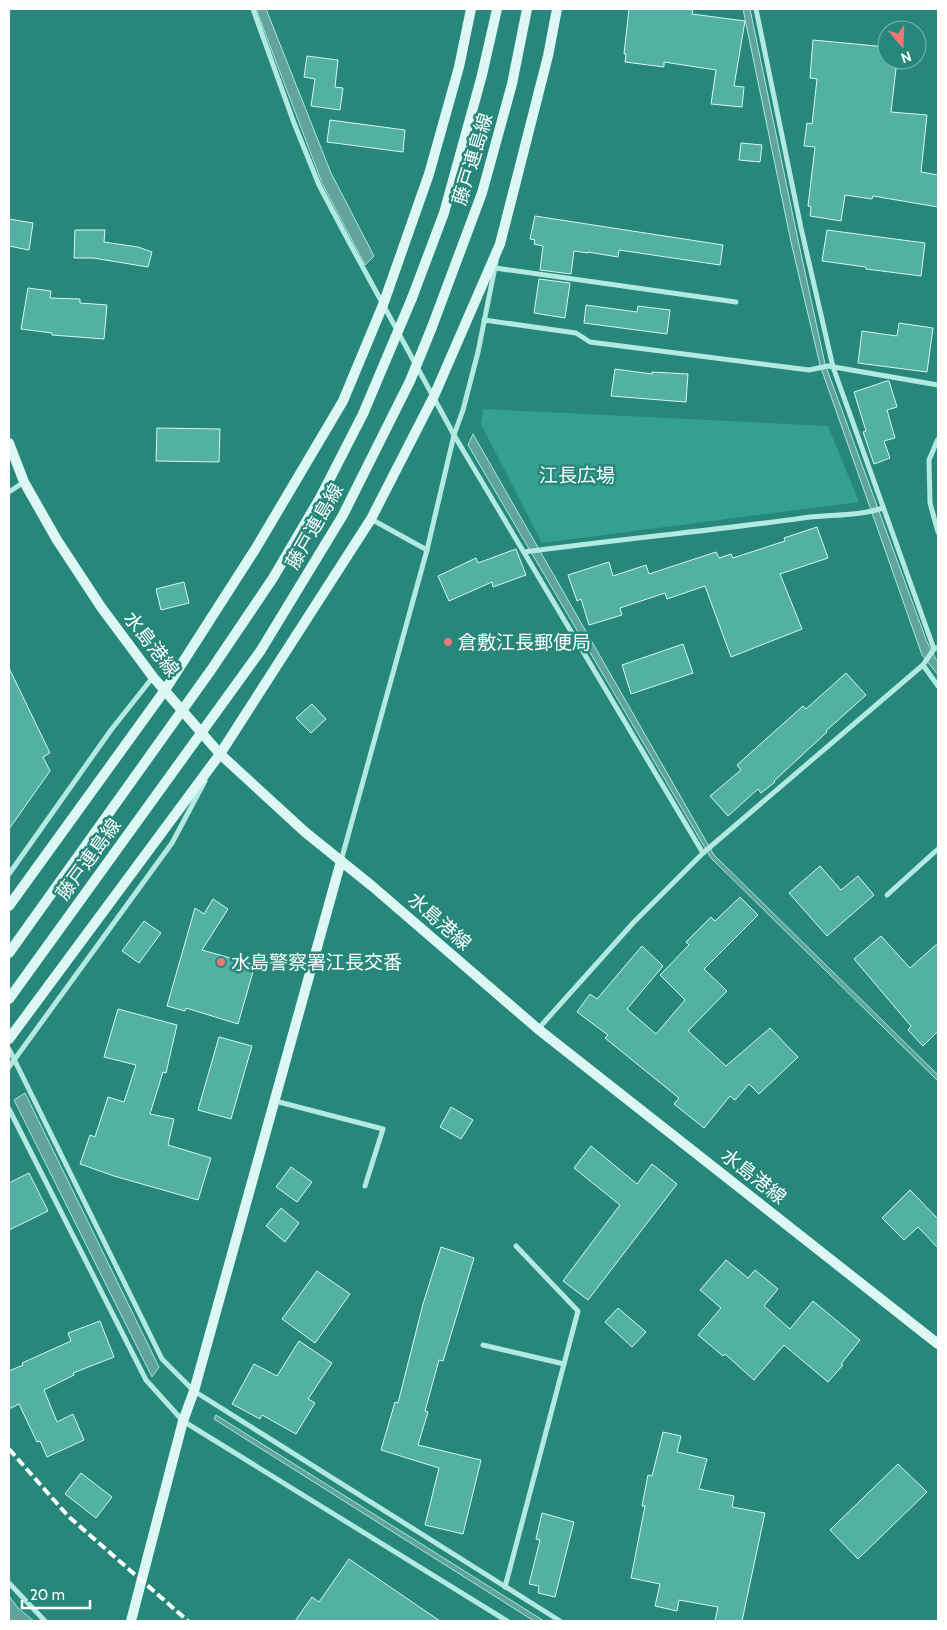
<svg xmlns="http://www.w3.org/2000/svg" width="947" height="1630" font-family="Cabin,'Noto Sans JP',sans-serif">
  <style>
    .green { fill: #34a190 }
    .water { fill: #62a39b; stroke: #a6e9de }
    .building { fill: #52b1a3; stroke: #d6f7f2 }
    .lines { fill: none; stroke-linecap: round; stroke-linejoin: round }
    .street { stroke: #b2e9e0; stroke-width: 5 }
    .secondary { stroke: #dcf7f4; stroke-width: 10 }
    .rail { stroke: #fff; stroke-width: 4; stroke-dasharray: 9 4; stroke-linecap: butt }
    .secondary-bridge { stroke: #dcf7f4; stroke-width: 10 }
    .poi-dot { fill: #f27877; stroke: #26877a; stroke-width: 2 }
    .labels { text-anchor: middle; stroke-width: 5; stroke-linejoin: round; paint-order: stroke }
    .street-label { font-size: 19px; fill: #fff; stroke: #26877a }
    .park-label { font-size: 19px; fill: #fff; stroke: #26877a }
    .poi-label { font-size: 19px; fill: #fff; stroke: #26877a; text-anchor: start }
  </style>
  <rect width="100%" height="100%" fill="#26877a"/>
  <polygon class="green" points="483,409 828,426 859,502 542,543 481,424"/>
  <g class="water">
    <polygon points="256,9 266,9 331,173 374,256 365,265 322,183"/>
    <polygon points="743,9 750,9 798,240 825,364 927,642 938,663 938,675 922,655 820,365 791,242"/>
    <polygon points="473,434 714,855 938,1075 938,1081 711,858 468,445"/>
    <polygon points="25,1093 159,1367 152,1377 14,1100"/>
    <polygon points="216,1415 544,1621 534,1621 214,1419"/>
    <polygon points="9,1596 18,1608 34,1621 9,1621"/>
  </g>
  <g class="building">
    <polygon points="629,9 693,9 692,14 745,21 734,86 744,87 742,107 711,104 716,70 664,62 664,67 625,62 626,54 624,54"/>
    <polygon points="813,40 887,47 887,60 897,60 891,112 927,115 921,172 938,175 938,207 873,196 872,199 845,195 841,221 810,216 811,207 808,206 815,147 804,146 807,123 812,124 817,79 810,78"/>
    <polygon points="307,56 338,60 335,87 343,88 340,110 311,106 315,79 304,77"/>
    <polygon points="330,120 405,130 403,152 327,142"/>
    <polygon points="741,143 762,145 760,162 739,160"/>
    <polygon points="535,216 723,245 720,265 619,250 618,257 588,252 588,253 574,251 571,274 540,270 543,246 534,244 535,240 530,239"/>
    <polygon points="9,219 33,223 29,250 9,246"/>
    <polygon points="75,230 105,230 104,242 138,247 152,252 148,267 93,258 74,258"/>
    <polygon points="827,230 925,243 921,276 866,269 866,267 822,261"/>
    <polygon points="539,279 570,283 565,318 534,313"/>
    <polygon points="28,288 51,291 50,298 80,299 80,303 107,305 104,339 52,335 52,333 21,329"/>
    <polygon points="586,305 637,312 638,306 670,310 667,334 584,323"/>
    <polygon points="899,323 933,328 927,372 858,363 862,331 897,336"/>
    <polygon points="615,369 652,374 652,372 688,374 686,402 611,396"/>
    <polygon points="887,381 889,381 897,407 887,410 895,438 884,441 890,458 874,464 863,432 866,431 854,392"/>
    <polygon points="157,428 220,429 219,462 156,461"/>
    <polygon points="817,527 828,558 780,574 802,629 731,657 705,586 667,599 665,593 620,608 622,615 589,625 581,599 577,601 568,575 609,562 613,576 646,565 649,574 716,552 719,558 731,554 733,558 785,541 784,538"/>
    <polygon points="516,549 526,575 493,587 492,582 449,601 438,576 476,558 478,563"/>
    <polygon points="184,582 189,603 161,610 156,589"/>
    <polygon points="683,644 693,673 631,694 622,665"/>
    <polygon points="9,668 50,753 43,757 50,771 9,829"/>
    <polygon points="846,673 866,695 826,731 827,732 774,781 775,782 761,793 758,789 728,816 710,796 741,770 737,765 803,706 806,709"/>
    <polygon points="312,704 326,719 311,733 296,718"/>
    <polygon points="820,866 841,890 858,876 874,895 827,936 789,893"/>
    <polygon points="740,897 758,915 704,969 727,991 688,1031 726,1066 770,1028 798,1057 759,1094 749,1084 735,1100 730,1096 704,1128 674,1104 679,1098 605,1038 608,1035 577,1012 590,994 597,999 642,946 663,966 627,1009 656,1034 685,1000 660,975 689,945 686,942 711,917 715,921"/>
    <polygon points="213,899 228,909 202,950 255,965 238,1024 186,1008 185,1011 167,1006 195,908 204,914"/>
    <polygon points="144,921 161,933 139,963 122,951"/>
    <polygon points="881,936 910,968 938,943 938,1031 923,1046 908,1030 911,1026 854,959"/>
    <polygon points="118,1009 177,1025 166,1073 163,1072 150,1114 174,1119 168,1145 211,1158 198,1200 114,1176 80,1164 90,1135 95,1137 108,1097 124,1102 136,1065 104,1057"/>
    <polygon points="219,1037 252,1046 231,1119 198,1110"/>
    <polygon points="451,1107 473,1120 461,1139 440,1127"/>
    <polygon points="591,1146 637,1184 652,1164 677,1184 588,1300 563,1281 620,1205 574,1168"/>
    <polygon points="291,1167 312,1182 297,1202 276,1187"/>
    <polygon points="29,1173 48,1211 9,1230 9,1183"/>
    <polygon points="910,1190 938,1219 938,1248 918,1227 904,1240 882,1218"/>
    <polygon points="281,1208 299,1223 285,1242 266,1226"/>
    <polygon points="441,1247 474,1258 443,1361 439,1360 425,1411 428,1412 418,1445 481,1460 463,1534 425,1525 439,1468 381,1450 395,1402 398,1403 423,1304"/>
    <polygon points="726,1260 748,1278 755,1270 778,1289 764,1306 790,1329 813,1301 860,1340 841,1364 843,1365 828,1382 784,1345 754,1380 725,1354 723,1356 698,1335 721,1308 700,1290"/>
    <polygon points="317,1271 350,1294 315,1343 282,1319"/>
    <polygon points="618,1308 646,1332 632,1347 605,1322"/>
    <polygon points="100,1321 114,1357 73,1373 74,1375 44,1390 57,1422 73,1414 84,1440 47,1457 40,1441 37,1442 19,1404 9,1409 9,1371 23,1365 22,1363 71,1341 68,1333"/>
    <polygon points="299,1341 332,1363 308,1399 315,1403 296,1434 262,1415 260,1419 232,1404 254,1364 277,1376"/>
    <polygon points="663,1432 681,1436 677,1452 707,1459 699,1489 734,1496 732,1507 765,1513 742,1621 715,1621 718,1607 679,1600 677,1611 655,1606 660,1584 631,1578 645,1506 642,1506 648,1475 652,1476"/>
    <polygon points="898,1464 927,1492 858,1559 830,1530"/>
    <polygon points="81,1473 112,1497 96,1518 65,1494"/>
    <polygon points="542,1513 574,1522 555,1597 538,1593 539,1586 529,1584 540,1540 536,1539"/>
    <polygon points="349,1559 440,1621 295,1621 312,1597 319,1602"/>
  </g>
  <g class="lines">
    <g class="street">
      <polyline points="253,9 294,123 319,185 348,240 454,435 703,853"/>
      <polyline points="756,9 801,228 833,367 934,649"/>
      <polyline points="495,268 736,302"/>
      <polyline points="484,320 576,333 590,342 809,370 828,366 938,385"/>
      <polyline points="938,439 929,460 930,503 938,532"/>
      <polyline points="9,492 24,482"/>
      <polyline points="371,519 427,550"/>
      <path d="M524,552c91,-12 182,-21 272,-33 29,-5 59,-2 87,-11"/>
      <polyline points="923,665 938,686"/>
      <polyline points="341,861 427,550 454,435 463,410 478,352 496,262"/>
      <polyline points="9,874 111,730 153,677"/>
      <polyline points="887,895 938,849"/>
      <polyline points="538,1029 634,922 703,853 923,665 934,649 938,647"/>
      <polyline points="9,1049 162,1359 194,1391 560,1621"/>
      <polyline points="9,1067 172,843 205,781"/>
      <polyline points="275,1101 383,1129 365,1186"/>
      <polyline points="9,1109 146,1380 183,1421 507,1621"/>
      <polyline points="483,1345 564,1364"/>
      <polyline points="9,1583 45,1621"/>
      <polyline points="505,1587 578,1311 516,1246"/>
    </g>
    <g class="secondary">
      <polyline points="412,298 444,213 482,75 497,9"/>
      <polyline points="432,327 482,193 512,84 527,9"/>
      <polyline points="9,443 24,482 57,540 101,607 153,677 220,754 305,832 372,886 538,1029 938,1344"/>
      <polyline points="9,906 165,690 256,548 343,401 383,305 429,174 459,67 471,9"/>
      <polyline points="9,1039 220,754 371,519 434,396 500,244 548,56 557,9"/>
      <polyline points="131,1621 183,1421 194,1391 341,861"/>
    </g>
    <polyline class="rail" points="9,1449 68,1516 188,1621"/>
    <g class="secondary-bridge">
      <polyline points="9,953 211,670 273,578 320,498 363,414 412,298"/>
      <polyline points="9,999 261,650 343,515 410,381 432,327"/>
    </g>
  </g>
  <g class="poi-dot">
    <circle cx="448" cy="642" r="5"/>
    <circle cx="221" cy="962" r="5"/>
  </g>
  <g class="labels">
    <g class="street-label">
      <text transform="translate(472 159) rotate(-73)" y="7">藤戸連島線</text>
      <text transform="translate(314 526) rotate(-60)" y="7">藤戸連島線</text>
      <text transform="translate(152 644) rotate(52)" y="7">水島港線</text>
      <text transform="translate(88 859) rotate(-54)" y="7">藤戸連島線</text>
      <text transform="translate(440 921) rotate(41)" y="7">水島港線</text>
      <text transform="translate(754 1176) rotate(38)" y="7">水島港線</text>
    </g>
    <g class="park-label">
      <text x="577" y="482">江長広場</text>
    </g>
    <g class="poi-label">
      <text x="458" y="649">倉敷江長郵便局</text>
      <text x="231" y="969">水島警察署江長交番</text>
    </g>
  </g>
  <rect width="947" height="1630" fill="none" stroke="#ffffff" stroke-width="20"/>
  <g transform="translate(902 45) rotate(161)"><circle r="24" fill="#26877a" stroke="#7db7af"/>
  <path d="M0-4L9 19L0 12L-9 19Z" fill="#f27877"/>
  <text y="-8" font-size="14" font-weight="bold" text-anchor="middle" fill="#ffffff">N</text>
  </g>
  <path d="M22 1600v8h68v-8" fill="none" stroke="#ffffff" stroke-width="2.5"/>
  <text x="30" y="1600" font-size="15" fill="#ffffff" stroke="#26877a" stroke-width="4" paint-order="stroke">20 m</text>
</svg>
